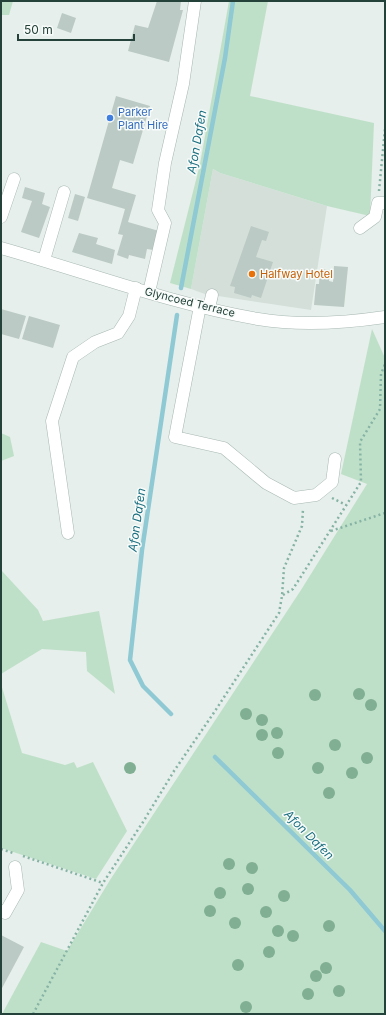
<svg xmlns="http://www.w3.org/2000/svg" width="386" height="1015" font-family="Inter,sans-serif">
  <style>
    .built { fill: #d4dfda }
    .green { fill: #bfe0c8 }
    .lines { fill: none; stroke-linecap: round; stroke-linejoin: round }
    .stream { stroke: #8ec9d4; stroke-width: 4.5 }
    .building { fill: #bbcac4 }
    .minor-casing { stroke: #a8b8b2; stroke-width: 13 }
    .path { stroke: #86b3a5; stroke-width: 2.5; stroke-dasharray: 2 3; stroke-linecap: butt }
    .minor { stroke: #fff; stroke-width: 12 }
    .tree { fill: #80af93 }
    .shop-dot { fill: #3f7fe0; stroke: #f7fbf9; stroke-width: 1.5 }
    .food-dot { fill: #e8710a; stroke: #f7fbf9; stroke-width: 1.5 }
    .labels { text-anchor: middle; stroke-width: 3; stroke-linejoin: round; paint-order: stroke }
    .shop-label { font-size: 11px; fill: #366cbe; stroke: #f7fbf9; text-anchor: start }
    .food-label { font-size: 11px; fill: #c56008; stroke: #f7fbf9; text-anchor: start }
    .street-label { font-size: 11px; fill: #24423a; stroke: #f7fbf9 }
    .water-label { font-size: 12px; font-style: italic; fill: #1c6f80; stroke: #f7fbf9 }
  </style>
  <rect width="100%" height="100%" fill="#e6efeb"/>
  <polygon class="built" points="213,169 220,173 327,206 311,310 205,294 191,289"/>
  <g class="green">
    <polygon points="1,1 13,1 9,15 1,15"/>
    <polygon points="229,1 268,1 250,96 374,123 370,216 327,206 220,173 213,169 191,289 170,283 200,164"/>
    <polygon points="372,329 385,358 385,1014 2,1014 41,942 67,951 110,880 301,590 367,484 341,474"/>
    <polygon points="1,433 10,437 14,456 1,461"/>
    <polygon points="1,570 38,610 43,621 99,611 115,694 87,671 86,652 42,649 1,674"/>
    <polygon points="1,684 22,753 65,765 74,762 77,768 93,762 127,831 96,879 1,848"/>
  </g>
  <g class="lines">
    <g class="stream">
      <polyline points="181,288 225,58 233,1"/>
      <polyline points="171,714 143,686 130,660 142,550 177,315"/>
      <polyline points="215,757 350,890 385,931"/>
    </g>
  </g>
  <g class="building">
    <polygon points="157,1 181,1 180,10 183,10 169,62 128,51 135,25 148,28"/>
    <polygon points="62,13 76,18 71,33 57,28"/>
    <polygon points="116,96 150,106 133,164 120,160 112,188 136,195 128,222 159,231 153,250 147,249 145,259 129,255 128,259 117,255 123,235 118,234 125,209 87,198"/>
    <polygon points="25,187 45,193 42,204 50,207 39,238 21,232 32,201 22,198"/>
    <polygon points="75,194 85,197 78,221 68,218"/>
    <polygon points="251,226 269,232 266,241 262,240 256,257 273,262 261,298 252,295 251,298 234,293 235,287 230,286"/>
    <polygon points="79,233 98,238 96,244 115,250 112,264 72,252"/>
    <polygon points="334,266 348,267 344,307 314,305 316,284 319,284 320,269 330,270 329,281 333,282"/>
    <polygon points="1,309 26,316 19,339 1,334"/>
    <polygon points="29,316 60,325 53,348 22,339"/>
    <polygon points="1,935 24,947 1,990"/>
  </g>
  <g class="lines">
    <defs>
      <g id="minor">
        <polyline points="1,217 14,179"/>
        <polyline points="360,228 375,217 378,203 385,203"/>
        <path d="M1,248c85,24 170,56 257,71 42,7 86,4 127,-2"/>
        <polyline points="44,260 64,192"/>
        <polyline points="149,292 165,223 158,210 165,163 183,84 195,1"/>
        <polyline points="200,306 175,437 224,448 266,483 294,498 316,495 332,482 335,459"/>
        <polyline points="209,308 212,295"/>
        <polyline points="68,533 52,421 73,357 95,342 118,333 129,316 136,288"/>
        <polyline points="1,911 5,913 18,890 15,867"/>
      </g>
    </defs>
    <use href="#minor" class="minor-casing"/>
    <g class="path">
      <polyline points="379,191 385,129"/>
      <polyline points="332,498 346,505"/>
      <polyline points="331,531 385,513"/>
      <polyline points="283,595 293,589 361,482 360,442 380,409 381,374 385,364"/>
      <polyline points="1,849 13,853"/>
      <polyline points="23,856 103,883"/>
      <polyline points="33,1014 103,883 143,822 174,771 213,714 279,613 282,596 284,568 302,526 303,509"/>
    </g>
    <use href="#minor" class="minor"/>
  </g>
  <g class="tree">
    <circle cx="359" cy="694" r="6"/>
    <circle cx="315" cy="695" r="6"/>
    <circle cx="371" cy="705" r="6"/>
    <circle cx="246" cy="714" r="6"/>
    <circle cx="262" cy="720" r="6"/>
    <circle cx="277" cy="733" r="6"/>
    <circle cx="262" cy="735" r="6"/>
    <circle cx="335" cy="745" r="6"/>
    <circle cx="278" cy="753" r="6"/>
    <circle cx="367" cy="758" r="6"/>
    <circle cx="130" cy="768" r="6"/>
    <circle cx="318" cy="768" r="6"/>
    <circle cx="352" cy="773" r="6"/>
    <circle cx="329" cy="793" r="6"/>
    <circle cx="229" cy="864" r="6"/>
    <circle cx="252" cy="868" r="6"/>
    <circle cx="248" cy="889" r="6"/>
    <circle cx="220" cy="893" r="6"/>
    <circle cx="284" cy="896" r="6"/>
    <circle cx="210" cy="911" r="6"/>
    <circle cx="266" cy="912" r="6"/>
    <circle cx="235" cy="923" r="6"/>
    <circle cx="329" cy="926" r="6"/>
    <circle cx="278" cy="931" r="6"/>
    <circle cx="293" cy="936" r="6"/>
    <circle cx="269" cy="952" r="6"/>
    <circle cx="238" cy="965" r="6"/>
    <circle cx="326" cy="968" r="6"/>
    <circle cx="316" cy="976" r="6"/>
    <circle cx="339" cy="991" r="6"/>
    <circle cx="308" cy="994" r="6"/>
    <circle cx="246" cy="1007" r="6"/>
  </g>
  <circle class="shop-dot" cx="110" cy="118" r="4"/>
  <circle class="food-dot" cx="252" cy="274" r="4"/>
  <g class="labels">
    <g class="shop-label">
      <text x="118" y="116">Parker<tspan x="118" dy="13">Plant Hire</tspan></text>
    </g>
    <g class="food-label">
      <text x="260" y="278">Halfway Hotel</text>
    </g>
    <g class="street-label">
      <text transform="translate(190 302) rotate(14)" y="4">Glyncoed Terrace</text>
    </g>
    <g class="water-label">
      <text transform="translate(197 142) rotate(-80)" y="4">Afon Dafen</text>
      <text transform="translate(137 520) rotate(-82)" y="4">Afon Dafen</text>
      <text transform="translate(309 835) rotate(45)" y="4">Afon Dafen</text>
    </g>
  </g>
  <rect width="386" height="1015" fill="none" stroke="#24423a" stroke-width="4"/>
  <path d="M18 34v6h116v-6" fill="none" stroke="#24423a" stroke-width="2"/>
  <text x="24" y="34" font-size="12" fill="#24423a" stroke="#f7fbf9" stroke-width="3" paint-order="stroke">50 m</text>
</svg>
